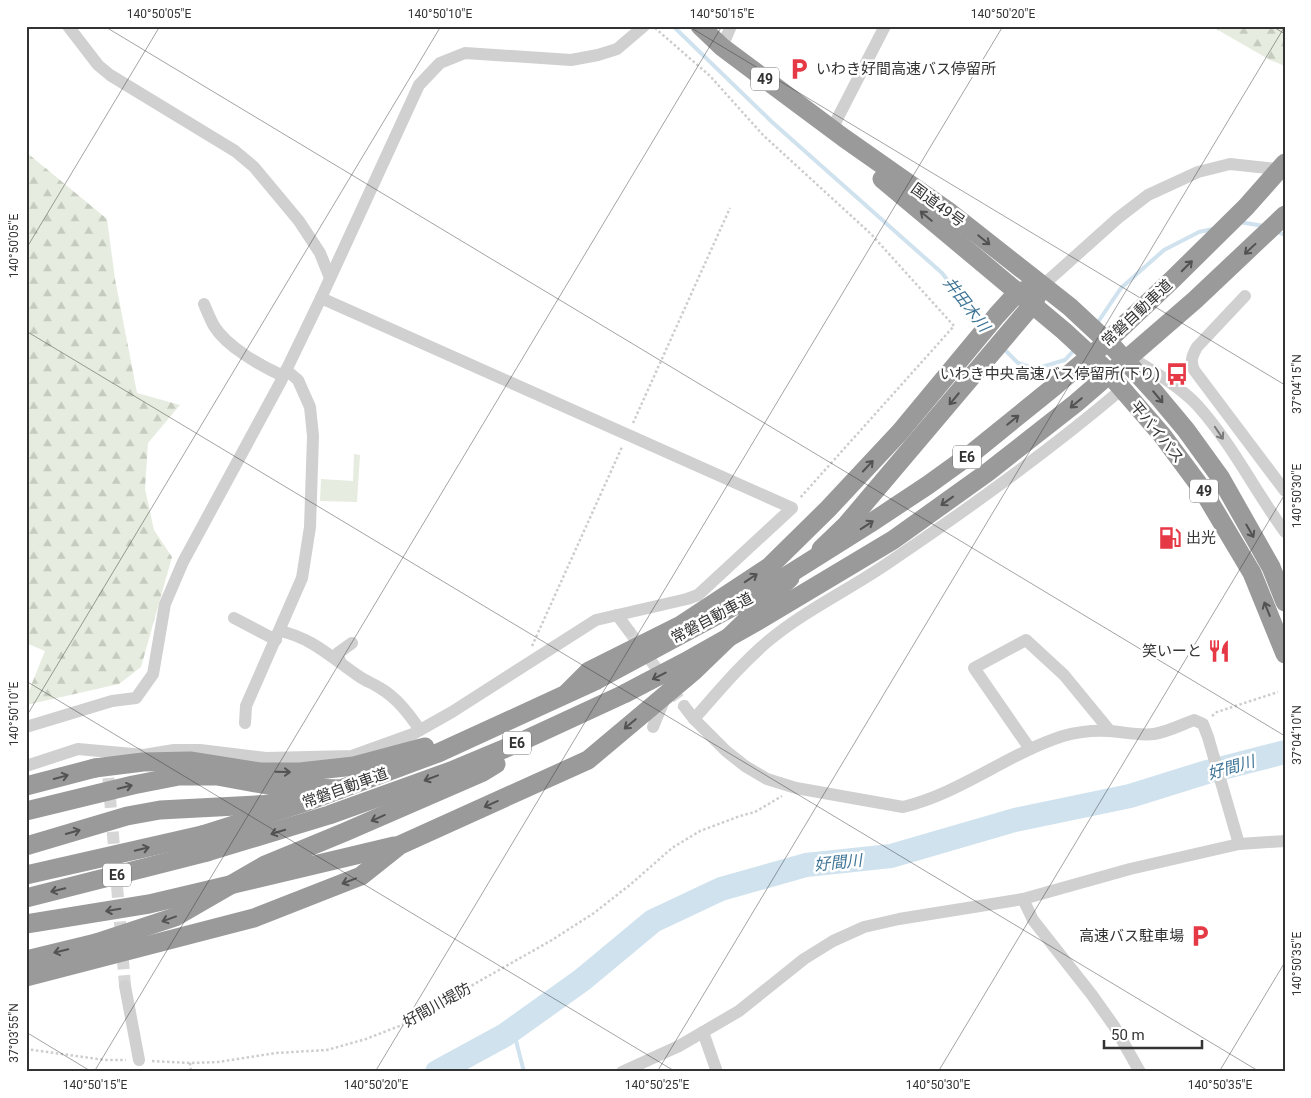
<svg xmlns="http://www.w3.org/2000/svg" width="1311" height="1098" font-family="Roboto,'Noto Sans JP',sans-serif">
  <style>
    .green { fill: #e6ecdf }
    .forest { fill: url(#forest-firs) }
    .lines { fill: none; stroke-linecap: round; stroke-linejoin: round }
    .stream { stroke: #cfe2ee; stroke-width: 4 }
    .river { stroke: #cfe2ee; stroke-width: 24 }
    .minor-tunnel { stroke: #d6d6d6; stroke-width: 12; stroke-dasharray: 12 6; stroke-linecap: butt }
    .path { stroke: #cdcdcd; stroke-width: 2.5; stroke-dasharray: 2.5 2.5; stroke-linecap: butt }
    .minor { stroke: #d0d0d0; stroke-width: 12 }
    .highway { stroke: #9a9a9a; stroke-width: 19 }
    .highway-bridge { stroke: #9a9a9a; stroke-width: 19 }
    .oneway { stroke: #525252 }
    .oneway2 { stroke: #7a7a7a }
    .ticks { fill: none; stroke: #333; stroke-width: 1; stroke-opacity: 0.45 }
    .labels { text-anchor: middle; stroke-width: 5; stroke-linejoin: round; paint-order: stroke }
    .shield { fill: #fff; stroke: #707070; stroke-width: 1 }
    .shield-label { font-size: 14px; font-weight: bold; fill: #333 }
    .poi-label { font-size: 15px; fill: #333; stroke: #fff; text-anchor: end }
    .street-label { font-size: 15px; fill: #333; stroke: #fff }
    .water-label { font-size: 16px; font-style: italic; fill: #3f7597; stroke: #fff }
    .neatline { fill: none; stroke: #333; stroke-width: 2 }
    .ticks-label { font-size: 12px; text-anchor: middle; fill: #333 }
  </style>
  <defs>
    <pattern id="forest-firs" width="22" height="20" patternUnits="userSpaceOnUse" patternTransform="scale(1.25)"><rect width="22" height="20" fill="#e6ecdf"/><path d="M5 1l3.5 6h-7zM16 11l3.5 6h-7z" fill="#c6cbc0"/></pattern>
  </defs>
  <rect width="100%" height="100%" fill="#fff"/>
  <polygon class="green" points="354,454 360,455 357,502 320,501 321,479 353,481"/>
  <g class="forest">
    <polygon points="1211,26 1285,26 1285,66 1270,60"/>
    <polygon points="26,152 107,219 115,279 137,393 180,405 148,443 145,489 154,530 172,557 141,667 119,684 26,705 26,698 45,651 26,643"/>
  </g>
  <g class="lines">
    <g class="stream">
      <polyline points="673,26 772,122 942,273 982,324"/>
      <polyline points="1239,222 1264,226"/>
      <polyline points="1275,231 1285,235"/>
      <polyline points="1096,325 1121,288 1164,250 1199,232 1213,229"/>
      <polyline points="1003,348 1018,363 1035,369 1065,360 1075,349"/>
      <polyline points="513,1029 524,1072"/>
    </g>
    <polyline class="river" points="437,1072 505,1035 582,980 653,921 721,889 806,865 891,856 1015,820 1130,796 1207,772 1285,752"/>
    <g class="minor-tunnel">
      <polyline points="629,631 684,706"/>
      <polyline points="107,760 125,986"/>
    </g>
    <g class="path">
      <polyline points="655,28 710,76 763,135 871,234 954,326 799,499"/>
      <polyline points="633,423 730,208"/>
      <polyline points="532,646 622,447"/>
      <polyline points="1212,716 1217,712 1278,692"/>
      <polyline points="26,1049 105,1060 126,1060"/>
      <polyline points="152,1061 190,1063 218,1062 276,1053 327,1050 366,1039 402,1025 552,940 594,913 631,884 672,848 700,831 740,816 755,812 782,796"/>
      <polyline points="190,1063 191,1072"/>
    </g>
    <g class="minor">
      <polyline points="68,26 98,65 110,75 235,151 254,167 299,221 320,253 330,278"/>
      <polyline points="722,47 731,26"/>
      <polyline points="832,129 885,26"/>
      <polyline points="1042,286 1118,218 1148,195 1198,172 1230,164 1285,170"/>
      <path d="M1245,296l-48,51c-5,9 -7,14 -3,23l91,121"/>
      <path d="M204,304c3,7 6,15 10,22 13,21 47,40 69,50"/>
      <path d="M1127,355c23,14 54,32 71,51 34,38 57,85 87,126"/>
      <path d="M1122,389c-73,62 -151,118 -231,172 -40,28 -86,49 -124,81 -27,23 -50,51 -73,77l32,32 19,15 22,13 29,9 107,19c58,-14 104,-53 160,-71 14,-4 31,-6 46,-5 15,1 30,5 45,3 13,-2 27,-9 40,-14l9,4 5,13 31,107"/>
      <polyline points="617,615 629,631"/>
      <polyline points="234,618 276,640"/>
      <path d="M280,631c33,7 53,28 80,46 6,4 14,7 20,11 17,10 29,26 40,42"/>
      <polyline points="340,662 338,653 352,643"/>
      <polyline points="684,706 694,719"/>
      <polyline points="245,723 246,706 302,578 310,527 313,436 310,407 298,380 286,370"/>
      <polyline points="26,727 112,701 136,698 153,674 165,604 183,562 280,383 321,298 419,85 440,63 465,53 571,60 598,55 617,49 644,26"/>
      <polyline points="653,727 665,698"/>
      <polyline points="1030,749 974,668 1026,640 1064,675 1110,731"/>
      <polyline points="26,766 78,749 144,755 174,750 200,750 266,758 352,756 413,734 452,712 596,620 687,599 698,595 792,508 321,298"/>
      <polyline points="1023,899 1033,920 1092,995 1114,1026 1140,1072"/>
      <polyline points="125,986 139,1060"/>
      <polyline points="703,1032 717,1072"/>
      <polyline points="622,1072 679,1046 739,1011 804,959 833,941 864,927 899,919 1023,899 1130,869 1239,844 1285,841"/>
    </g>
    <g class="highway">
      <polyline points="700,26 722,47 844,138 948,211 1070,307 1114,348 1156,394 1186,430 1220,477 1271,567 1285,602"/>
      <polyline points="882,179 1064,331 1104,368 1162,435 1202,489 1252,573 1285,654"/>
      <polyline points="821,549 847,524 1033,304 1042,286"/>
      <polyline points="567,693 589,671 681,625 769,567 828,509 900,432 997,315 1018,292 1042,286"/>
      <polyline points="26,786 95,768"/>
      <polyline points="26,811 133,785 179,776 217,776 278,787 341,789"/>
      <polyline points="26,846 127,816 160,810 295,803"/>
      <polyline points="26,875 202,835"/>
      <polyline points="26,898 207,852"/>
      <polyline points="26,924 149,904 394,846"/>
      <polyline points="26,960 96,943"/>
      <polyline points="26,977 254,918 361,876 400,845 588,760 694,671 790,578"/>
    </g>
    <g class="highway-bridge">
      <polyline points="95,768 143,762 190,761 260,772 300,772 354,766 425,747"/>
      <polyline points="202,835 303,803 438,753 597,680 764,590 869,524 928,485 971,454 1055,386 1101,347 1173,279 1246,207 1285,163"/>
      <polyline points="207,852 329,815 451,771 518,743 624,694 685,662 756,622 893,540 988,472 1076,403 1195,300 1285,215"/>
      <polyline points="96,943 175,917 265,865 345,832 483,772 496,764"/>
    </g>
  </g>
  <defs><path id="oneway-shaft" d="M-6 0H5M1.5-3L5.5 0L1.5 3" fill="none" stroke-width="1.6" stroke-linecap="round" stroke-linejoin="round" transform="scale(1.25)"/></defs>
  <g class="oneway">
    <use href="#oneway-shaft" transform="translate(926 216) rotate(-140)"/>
    <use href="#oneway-shaft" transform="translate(984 240) rotate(39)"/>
    <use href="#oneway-shaft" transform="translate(1250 249) rotate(137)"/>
    <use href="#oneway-shaft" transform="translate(1187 266) rotate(-45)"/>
    <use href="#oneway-shaft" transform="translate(1158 397) rotate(50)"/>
    <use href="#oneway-shaft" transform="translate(954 399) rotate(130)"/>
    <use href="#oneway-shaft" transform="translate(1076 403) rotate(140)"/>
    <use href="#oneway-shaft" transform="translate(1013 420) rotate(-39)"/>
    <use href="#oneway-shaft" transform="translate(868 466) rotate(-47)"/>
    <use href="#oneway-shaft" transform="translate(947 501) rotate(144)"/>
    <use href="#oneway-shaft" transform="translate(867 525) rotate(-33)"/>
    <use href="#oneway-shaft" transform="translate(1250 531) rotate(60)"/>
    <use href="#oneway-shaft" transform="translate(751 578) rotate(-34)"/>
    <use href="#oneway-shaft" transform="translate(1267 609) rotate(-112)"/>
    <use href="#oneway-shaft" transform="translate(659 676) rotate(153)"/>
    <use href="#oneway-shaft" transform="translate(630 724) rotate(140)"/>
    <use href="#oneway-shaft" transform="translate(283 772) rotate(1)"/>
    <use href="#oneway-shaft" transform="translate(61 777) rotate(-15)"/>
    <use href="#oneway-shaft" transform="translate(431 778) rotate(159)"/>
    <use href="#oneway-shaft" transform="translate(125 787) rotate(-13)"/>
    <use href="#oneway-shaft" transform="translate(491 804) rotate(156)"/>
    <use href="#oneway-shaft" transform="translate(378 818) rotate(156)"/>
    <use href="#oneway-shaft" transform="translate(73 832) rotate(-16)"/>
    <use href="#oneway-shaft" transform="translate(278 832) rotate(163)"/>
    <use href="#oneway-shaft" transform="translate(142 849) rotate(-13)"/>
    <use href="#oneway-shaft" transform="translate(349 881) rotate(159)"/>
    <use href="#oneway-shaft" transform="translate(58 890) rotate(166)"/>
    <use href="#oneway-shaft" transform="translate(113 910) rotate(171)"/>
    <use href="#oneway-shaft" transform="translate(169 919) rotate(160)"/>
    <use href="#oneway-shaft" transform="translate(61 951) rotate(166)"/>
  </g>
  <use class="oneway2" href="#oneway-shaft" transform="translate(1219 433) rotate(56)"/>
  <path class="ticks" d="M104,26l1181,710M688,26l597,359M1272,26l13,8M26,249l134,-223M26,331l1234,741M26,681l650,391M26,717l415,-691M26,1032l66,40M94,1072l628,-1046M375,1072l628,-1046M657,1072l628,-1046M938,1072l347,-578M1219,1072l66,-110"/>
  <defs>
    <symbol id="parking-bare" viewBox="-9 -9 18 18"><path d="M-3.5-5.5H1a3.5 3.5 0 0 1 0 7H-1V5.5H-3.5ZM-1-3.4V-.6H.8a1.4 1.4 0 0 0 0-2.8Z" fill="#e63946" stroke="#fff" stroke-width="2.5" paint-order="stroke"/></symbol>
    <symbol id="bus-bare" viewBox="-9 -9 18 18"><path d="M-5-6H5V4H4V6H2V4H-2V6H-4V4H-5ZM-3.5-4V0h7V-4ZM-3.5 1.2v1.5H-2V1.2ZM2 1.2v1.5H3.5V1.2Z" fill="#e63946" stroke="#fff" stroke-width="2.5" paint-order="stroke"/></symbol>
    <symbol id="fuel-bare" viewBox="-9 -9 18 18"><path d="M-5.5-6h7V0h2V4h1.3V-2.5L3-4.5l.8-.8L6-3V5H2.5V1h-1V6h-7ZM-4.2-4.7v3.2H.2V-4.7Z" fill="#e63946" stroke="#fff" stroke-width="2.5" paint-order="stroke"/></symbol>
    <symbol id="restaurant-bare" viewBox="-9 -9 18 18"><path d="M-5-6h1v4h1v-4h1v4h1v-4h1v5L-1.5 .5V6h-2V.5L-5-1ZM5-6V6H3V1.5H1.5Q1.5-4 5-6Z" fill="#e63946" stroke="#fff" stroke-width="2.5" paint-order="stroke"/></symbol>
  </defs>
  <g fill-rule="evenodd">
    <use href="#parking-bare" x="783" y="53" width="32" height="32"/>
    <use href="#bus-bare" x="1161" y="358" width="32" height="32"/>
    <use href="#fuel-bare" x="1154" y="522" width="32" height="32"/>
    <use href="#restaurant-bare" x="1203" y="635" width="32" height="32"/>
    <use href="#parking-bare" x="1184" y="920" width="32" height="32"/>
  </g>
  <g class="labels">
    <g class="shield">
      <rect x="751" y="67.5" width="28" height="23" rx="4"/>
      <rect x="953" y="445.5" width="28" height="23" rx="4"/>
      <rect x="1190" y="479.5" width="28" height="23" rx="4"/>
      <rect x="503" y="731.5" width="28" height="23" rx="4"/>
      <rect x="103" y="863.5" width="28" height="23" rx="4"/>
    </g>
    <g class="shield-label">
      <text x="765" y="84">49</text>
      <text x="967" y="462">E6</text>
      <text x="1204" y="496">49</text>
      <text x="517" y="748">E6</text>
      <text x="117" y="880">E6</text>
    </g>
    <g class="poi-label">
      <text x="816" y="74" text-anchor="start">いわき好間高速バス停留所</text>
      <text x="1160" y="379">いわき中央高速バス停留所(下り)</text>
      <text x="1186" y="543" text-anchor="start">出光</text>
      <text x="1202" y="656">笑いーと</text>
      <text x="1184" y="941">高速バス駐車場</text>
    </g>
    <g class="street-label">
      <text transform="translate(938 205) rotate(36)" y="5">国道49号</text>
      <text transform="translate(1137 313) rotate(-43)" y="5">常磐自動車道</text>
      <text transform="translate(1157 432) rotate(51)" y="5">平バイパス</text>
      <text transform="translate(712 618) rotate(-28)" y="5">常磐自動車道</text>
      <text transform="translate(345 788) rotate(-20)" y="5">常磐自動車道</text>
      <text transform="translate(437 1005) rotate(-29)" y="5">好間川堤防</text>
    </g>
    <g class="water-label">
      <text transform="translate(967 304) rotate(52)" y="6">井田木川</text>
      <text transform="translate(1231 767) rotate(-16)" y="6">好間川</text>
      <text transform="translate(838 862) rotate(-6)" y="6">好間川</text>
    </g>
  </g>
  <rect width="1311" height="1098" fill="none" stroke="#ffffff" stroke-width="55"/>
  <path d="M1104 1040v8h98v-8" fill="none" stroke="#333333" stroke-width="2.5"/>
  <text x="1111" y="1040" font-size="15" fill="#333333" stroke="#ffffff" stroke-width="4" paint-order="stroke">50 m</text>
  <rect x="28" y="28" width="1256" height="1042" class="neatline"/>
  <g class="ticks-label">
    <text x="159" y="18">140°50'05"E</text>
    <text x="440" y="18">140°50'10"E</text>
    <text x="722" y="18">140°50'15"E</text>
    <text x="1003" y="18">140°50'20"E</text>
    <text transform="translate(14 246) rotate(-90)" y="4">140°50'05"E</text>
    <text transform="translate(1297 384) rotate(-90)" y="4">37°04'15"N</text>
    <text transform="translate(1297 496) rotate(-90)" y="4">140°50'30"E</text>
    <text transform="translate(14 714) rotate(-90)" y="4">140°50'10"E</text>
    <text transform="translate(1297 735) rotate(-90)" y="4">37°04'10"N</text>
    <text transform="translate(1297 964) rotate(-90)" y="4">140°50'35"E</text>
    <text transform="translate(14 1033) rotate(-90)" y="4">37°03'55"N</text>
    <text x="95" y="1089">140°50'15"E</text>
    <text x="376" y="1089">140°50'20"E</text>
    <text x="657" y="1089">140°50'25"E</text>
    <text x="938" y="1089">140°50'30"E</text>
    <text x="1220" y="1089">140°50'35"E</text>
  </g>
</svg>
